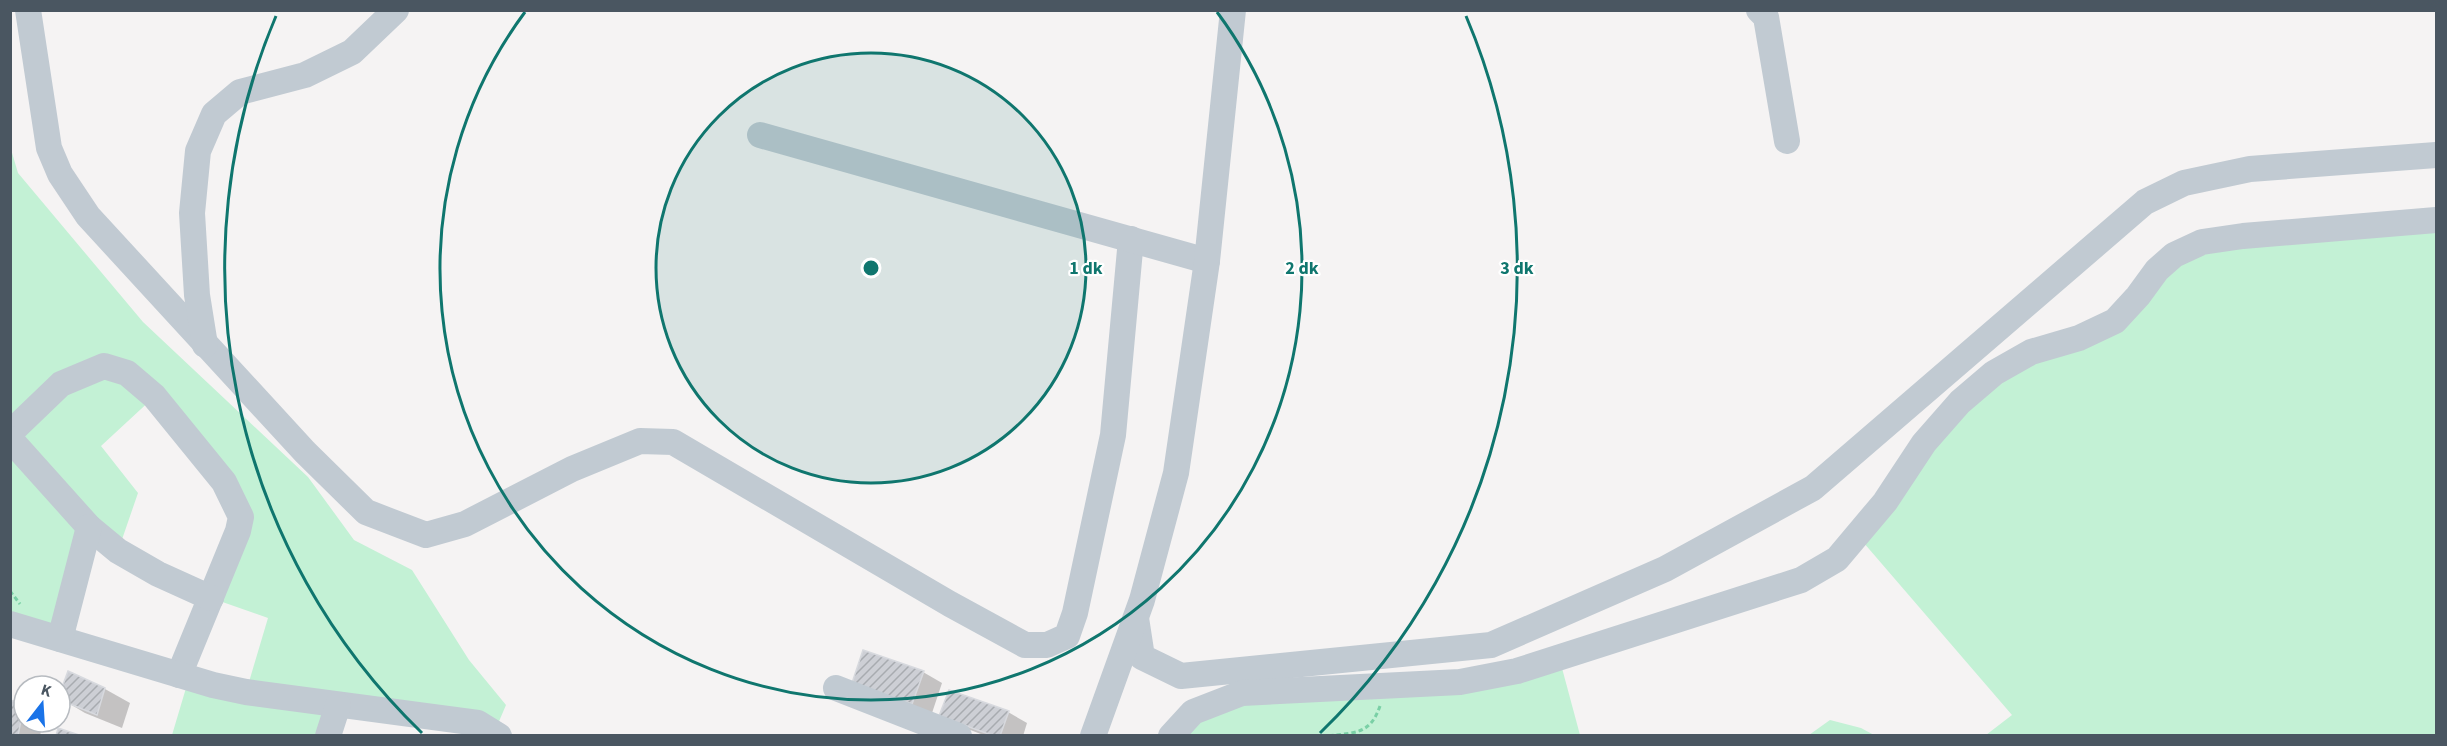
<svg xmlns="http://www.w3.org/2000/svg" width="2447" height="746" font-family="'Source Sans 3',sans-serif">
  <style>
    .green { fill: #c3f1d5 }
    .shadow { fill: #0003 }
    .building { fill: url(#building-hatch); stroke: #d7d9de; stroke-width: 1.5 }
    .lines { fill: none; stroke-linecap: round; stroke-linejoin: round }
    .path { stroke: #7ad0a6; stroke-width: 3; stroke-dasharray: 4.5 3; stroke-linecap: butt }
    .minor { stroke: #c1cad2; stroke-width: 26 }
    .ring { fill: none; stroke: #0f766e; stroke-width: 3 }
    .centre { fill: #0f766e; stroke: #fff; stroke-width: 3 }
    .ring-label { font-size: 18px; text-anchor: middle; font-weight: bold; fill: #0f766e; stroke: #fff; stroke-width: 4.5; stroke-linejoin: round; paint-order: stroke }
  </style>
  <defs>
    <pattern id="building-hatch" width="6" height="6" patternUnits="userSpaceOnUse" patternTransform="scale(1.5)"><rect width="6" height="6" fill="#cdcfd5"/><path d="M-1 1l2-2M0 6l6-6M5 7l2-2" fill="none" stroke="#a8abb0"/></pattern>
  </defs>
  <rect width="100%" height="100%" fill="#f5f3f3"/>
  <g class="green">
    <polygon points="10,146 18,173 143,322 308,477 354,540 412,570 469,660 506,705 494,733 338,705 328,735 172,735 189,678 246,692 268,618 211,598 240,517 154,397 101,446 138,493 118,551 89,527 60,639 11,624"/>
    <polygon points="2436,220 2436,735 1986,735 2012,715 1857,535 1960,402 2079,338 2174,255"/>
    <polygon points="1559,657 1580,735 1171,736 1193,712 1312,688"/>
    <polygon points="1830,720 1861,728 1874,735 1809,735"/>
  </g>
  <g class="shadow">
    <polygon points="923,672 942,683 932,713 873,693"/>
    <polygon points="69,673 105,689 130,703 122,728 85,713 60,698"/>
    <polygon points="10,702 24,706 24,722 43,722 40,736 10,736"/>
    <polygon points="1008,712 1027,723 1023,736 986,736 960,726"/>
  </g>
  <g class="building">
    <polygon points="863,650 924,671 912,704 852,683"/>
    <polygon points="68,671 105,688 97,715 60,700 60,693"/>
    <polygon points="949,690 1009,711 1000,736 994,736 939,716"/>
    <polygon points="10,700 24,704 18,736 10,736"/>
    <polygon points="58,728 82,736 56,736"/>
  </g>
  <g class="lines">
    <g class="path">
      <polyline points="10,591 20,604"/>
      <path d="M1329,736c26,-4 41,-1 51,-30"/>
    </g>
    <g class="minor">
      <polyline points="28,10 49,148 60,174 88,216 305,452 366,512 426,535 465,524 572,469 640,441 673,442 950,604 1025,645 1047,645 1067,636 1075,613 1113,435 1131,239"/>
      <polyline points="1759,10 1766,17 1787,141"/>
      <polyline points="760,135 1207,261"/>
      <polyline points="205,345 197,295 192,213 198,151 214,114 240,92 305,75 352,52 396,10"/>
      <polyline points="10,433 61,384 104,366 127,373 154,396 224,482 241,517 238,531 179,675"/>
      <polyline points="10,439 89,527 118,551 158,574 211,598"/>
      <polyline points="1136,618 1142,657 1181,676 1491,645 1665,569 1813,488 2145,202 2184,183 2250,169 2436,155"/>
      <polyline points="10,624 213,685 246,692 478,723 499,736"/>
      <polyline points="60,639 89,527"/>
      <polyline points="836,688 959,736"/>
      <polyline points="328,736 338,705"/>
      <polyline points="1093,736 1142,600 1176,473 1207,261 1233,10"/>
      <polyline points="1171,736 1193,712 1242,693 1460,682 1517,671 1801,580 1837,559 1885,502 1924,443 1960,402 1994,373 2031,352 2079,338 2115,321 2138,296 2157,270 2174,255 2202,242 2243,236 2436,220"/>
    </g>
  </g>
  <circle cx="871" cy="268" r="215" fill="#0f766e" fill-opacity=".12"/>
  <g class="ring">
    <circle cx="871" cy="268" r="215"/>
    <path d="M1217 12A431 431 0 1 1 525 12"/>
    <path d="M422 733A646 646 0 0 1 276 16M1466 16A646 646 0 0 1 1320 733"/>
  </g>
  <circle cx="871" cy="268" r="9" class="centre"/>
  <g class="ring-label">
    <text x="1086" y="274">1 dk</text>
    <text x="1302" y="274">2 dk</text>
    <text x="1517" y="274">3 dk</text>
  </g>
  <rect width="2447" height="746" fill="none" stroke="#4a5661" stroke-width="24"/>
  <g transform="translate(42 704) rotate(17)"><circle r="28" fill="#ffffff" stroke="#b7bbc0" stroke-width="1.5"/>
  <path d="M0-4.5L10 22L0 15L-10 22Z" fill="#1a73e8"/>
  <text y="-9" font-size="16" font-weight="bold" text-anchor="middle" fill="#4a5661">K</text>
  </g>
</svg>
